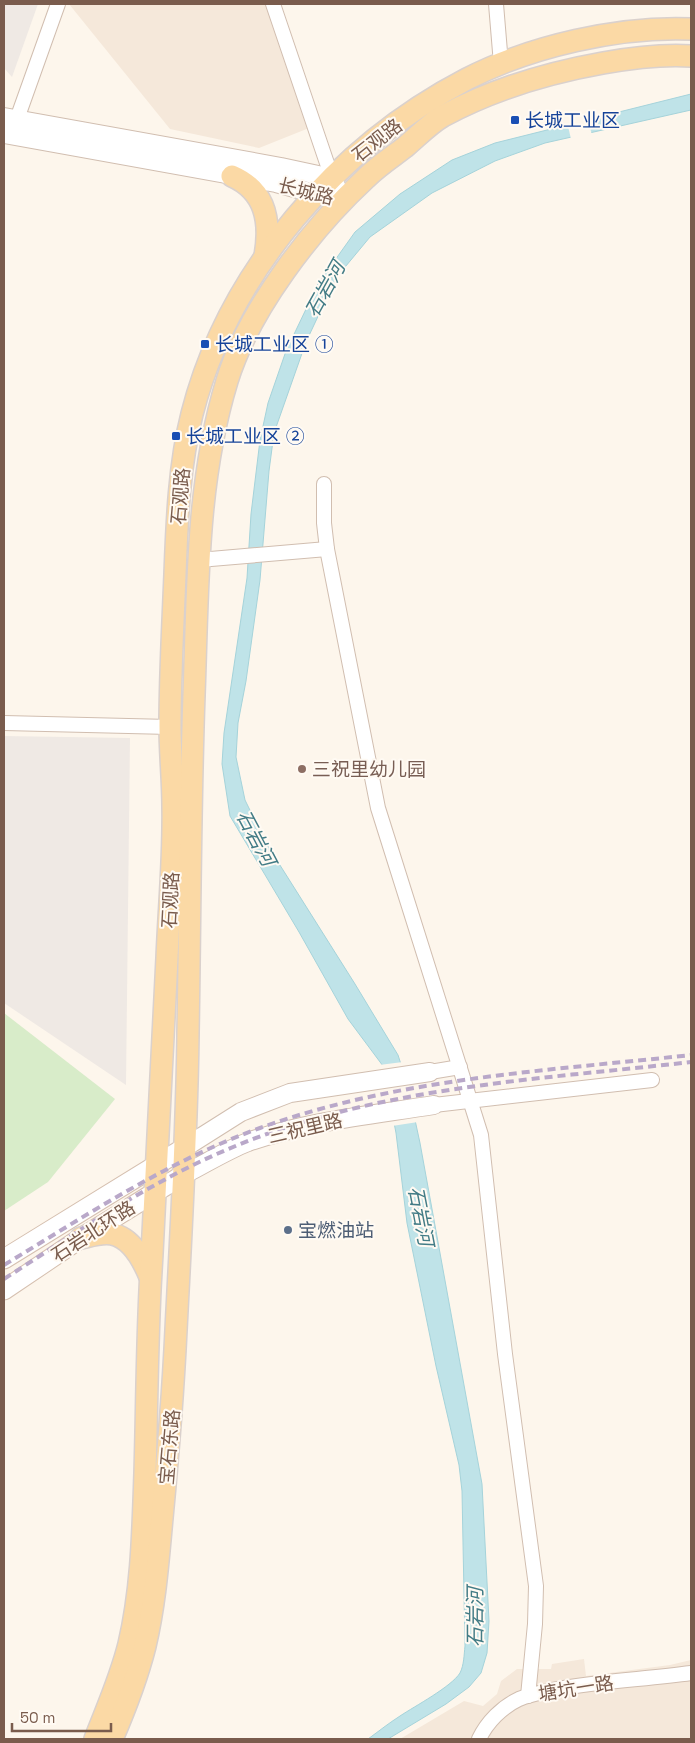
<svg xmlns="http://www.w3.org/2000/svg" width="695" height="1743" font-family="'Space Grotesk','Noto Sans SC',sans-serif">
  <style>
    .residential { fill: #f5e8da }
    .industrial { fill: #efe9e4 }
    .green { fill: #d8ecc9 }
    .water { fill: #bfe3e8; stroke: #a5d3da }
    .pier { fill: #fdf6ec }
    .lines { fill: none; stroke-linecap: round; stroke-linejoin: round }
    .minor-casing { stroke: #d1beb0; stroke-width: 16 }
    .tertiary-casing { stroke: #d1beb0; stroke-width: 20 }
    .secondary-casing { stroke: #d6c0b0; stroke-width: 21 }
    .primary-casing { stroke: #dad1cd; stroke-width: 24 }
    .minor { stroke: #fff; stroke-width: 14 }
    .tertiary { stroke: #fff; stroke-width: 18 }
    .secondary { stroke: #fff; stroke-width: 19 }
    .primary { stroke: #fbd9a5; stroke-width: 21 }
    .rail { stroke: #b9a8c9; stroke-width: 4; stroke-dasharray: 8 5; stroke-linecap: butt }
    .transit-dot { fill: #1a4fb4; stroke: #fffaf3; stroke-width: 2 }
    .education-dot { fill: #8d6e63; stroke: #fffaf3; stroke-width: 2 }
    .service-dot { fill: #5c6f8a; stroke: #fffaf3; stroke-width: 2 }
    .labels { text-anchor: middle; stroke-width: 4; stroke-linejoin: round; paint-order: stroke }
    .transit-label { font-size: 19px; fill: #164399; stroke: #fffaf3; text-anchor: start }
    .street-label { font-size: 19px; fill: #7a5c4d; stroke: #fffaf3 }
    .education-label { font-size: 19px; fill: #785e54; stroke: #fffaf3; text-anchor: start }
    .service-label { font-size: 19px; fill: #4e5e75; stroke: #fffaf3; text-anchor: start }
    .water-label { font-size: 20px; font-style: italic; fill: #437c86; stroke: #fffaf3 }
  </style>
  <rect width="100%" height="100%" fill="#fdf6ec"/>
  <g class="residential">
    <polygon points="69,4 273,4 314,126 259,148 170,129"/>
    <polygon points="584,1659 586,1676 670,1665 691,1660 691,1739 400,1739 464,1701 483,1706 497,1694 501,1681 517,1669 551,1669 552,1664"/>
  </g>
  <g class="industrial">
    <polygon points="4,4 38,4 12,77 4,68"/>
    <polygon points="4,736 130,738 126,1085 4,1003"/>
  </g>
  <polygon class="green" points="4,1013 115,1099 48,1182 4,1211"/>
  <path class="water" d="M691,94v16l-146,33 -50,18 -63,32 -62,44 -34,41 -30,64 -32,91 -5,38 -9,109 -14,101 -8,42 -2,34 9,43 21,43 89,141 43,71 9,28 13,60 62,341 7,137 -2,32 -6,20 -12,14 -23,17 -58,35h-20c11,-8 21,-16 32,-23 15,-10 51,-29 60,-43 4,-8 4,-18 5,-27l-3,-155 -3,-26 -23,-99 -29,-143 -11,-90 -13,-67 -35,-47 -49,-87 -69,-116 -8,-52 2,-31 23,-155 4,-64 9,-74 8,-37 18,-52 32,-67 37,-52 45,-38 52,-34 43,-17z"/>
  <g class="pier">
    <polygon points="587,117 592,135 571,139 567,122"/>
    <polygon points="403,1062 410,1082 418,1122 392,1126 379,1065"/>
  </g>
  <g class="lines">
    <defs>
      <g id="minor">
        <polyline points="273,4 332,178"/>
        <polyline points="496,4 501,64"/>
        <polyline points="15,128 17,119 58,4"/>
        <polyline points="324,484 324,523 327,549 378,808 481,1135 505,1354 536,1586 535,1624 528,1696"/>
        <polyline points="199,560 327,549"/>
        <polyline points="4,723 170,727"/>
        <polyline points="430,1072 460,1067"/>
        <polyline points="434,1105 652,1080"/>
        <path d="M479,1739c8,-17 23,-32 40,-40 12,-5 25,-7 38,-10 44,-8 90,-10 134,-16"/>
      </g>
      <g id="tertiary">
        <polyline points="4,117 281,167 332,178 343,201"/>
        <polyline points="4,134 276,183 328,197"/>
        <polyline points="184,1148 241,1112 290,1093 430,1072"/>
        <path d="M183,1175c22,-11 42,-24 65,-33 60,-21 124,-27 186,-37"/>
      </g>
      <g id="secondary">
        <polyline points="4,1259 184,1148"/>
        <polyline points="4,1290 81,1238 183,1175"/>
      </g>
      <g id="primary">
        <path d="M232,176c34,15 39,46 33,80"/>
        <path d="M81,1238c9,-2 21,-6 31,-4 20,4 31,26 38,43"/>
        <path d="M95,1739c12,-31 26,-62 34,-95 13,-55 14,-114 16,-171 2,-67 2,-135 6,-202 6,-104 11,-208 16,-313 2,-50 7,-101 6,-151 0,-27 -3,-54 -3,-81 0,-51 3,-101 5,-152 2,-53 4,-109 17,-160 36,-142 146,-268 275,-335 64,-33 152,-53 224,-50"/>
        <path d="M112,1739c13,-30 25,-61 33,-93 10,-42 13,-85 17,-128 6,-63 11,-125 14,-188 5,-99 11,-198 12,-297 2,-113 2,-225 6,-338 4,-106 2,-212 33,-314 22,-72 85,-153 139,-203 12,-12 26,-21 39,-31 12,-10 24,-23 38,-31 50,-27 104,-43 160,-53 28,-5 59,-9 88,-7"/>
      </g>
    </defs>
    <use href="#minor" class="minor-casing"/>
    <use href="#tertiary" class="tertiary-casing"/>
    <use href="#secondary" class="secondary-casing"/>
    <use href="#primary" class="primary-casing"/>
    <use href="#minor" class="minor"/>
    <use href="#tertiary" class="tertiary"/>
    <use href="#secondary" class="secondary"/>
    <use href="#primary" class="primary"/>
    <g class="rail">
      <path d="M4,1265c83,-50 164,-104 256,-137 138,-50 286,-57 431,-73"/>
      <path d="M4,1279c72,-46 142,-95 222,-129 147,-63 308,-70 465,-88"/>
    </g>
  </g>
  <g class="transit-dot">
    <rect x="510" y="115" width="10" height="10" rx="2.5"/>
    <rect x="200" y="339" width="10" height="10" rx="2.5"/>
    <rect x="171" y="431" width="10" height="10" rx="2.5"/>
  </g>
  <circle class="education-dot" cx="302" cy="769" r="5"/>
  <circle class="service-dot" cx="288" cy="1230" r="5"/>
  <g class="labels">
    <g class="transit-label">
      <text x="525" y="127">长城工业区</text>
      <text x="215" y="351">长城工业区 ①</text>
      <text x="186" y="443">长城工业区 ②</text>
    </g>
    <g class="street-label">
      <text transform="translate(377 140) rotate(-38)" y="7">石观路</text>
      <text transform="translate(306 191) rotate(14)" y="7">长城路</text>
      <text transform="translate(180 496) rotate(-85)" y="7">石观路</text>
      <text transform="translate(170 900) rotate(-87)" y="7">石观路</text>
      <text transform="translate(305 1128) rotate(-13)" y="7">三祝里路</text>
      <text transform="translate(93 1231) rotate(-33)" y="7">石岩北环路</text>
      <text transform="translate(169 1447) rotate(-85)" y="7">宝石东路</text>
      <text transform="translate(576 1688) rotate(-9)" y="7">塘坑一路</text>
    </g>
    <g class="education-label">
      <text x="312" y="776">三祝里幼儿园</text>
    </g>
    <g class="service-label">
      <text x="298" y="1237">宝燃油站</text>
    </g>
    <g class="water-label">
      <text transform="translate(325 289) rotate(-61)" y="7">石岩河</text>
      <text transform="translate(256 838) rotate(62)" y="7">石岩河</text>
      <text transform="translate(421 1216) rotate(79)" y="7">石岩河</text>
      <text transform="translate(475 1617) rotate(-90)" y="7">石岩河</text>
    </g>
  </g>
  <rect width="695" height="1743" fill="none" stroke="#7a5c4d" stroke-width="10"/>
  <path d="M12 1723v8h99v-8" fill="none" stroke="#7a5c4d" stroke-width="2.5"/>
  <text x="20" y="1723" font-size="15" fill="#7a5c4d" stroke="#fffaf3" stroke-width="4" paint-order="stroke">50 m</text>
</svg>
